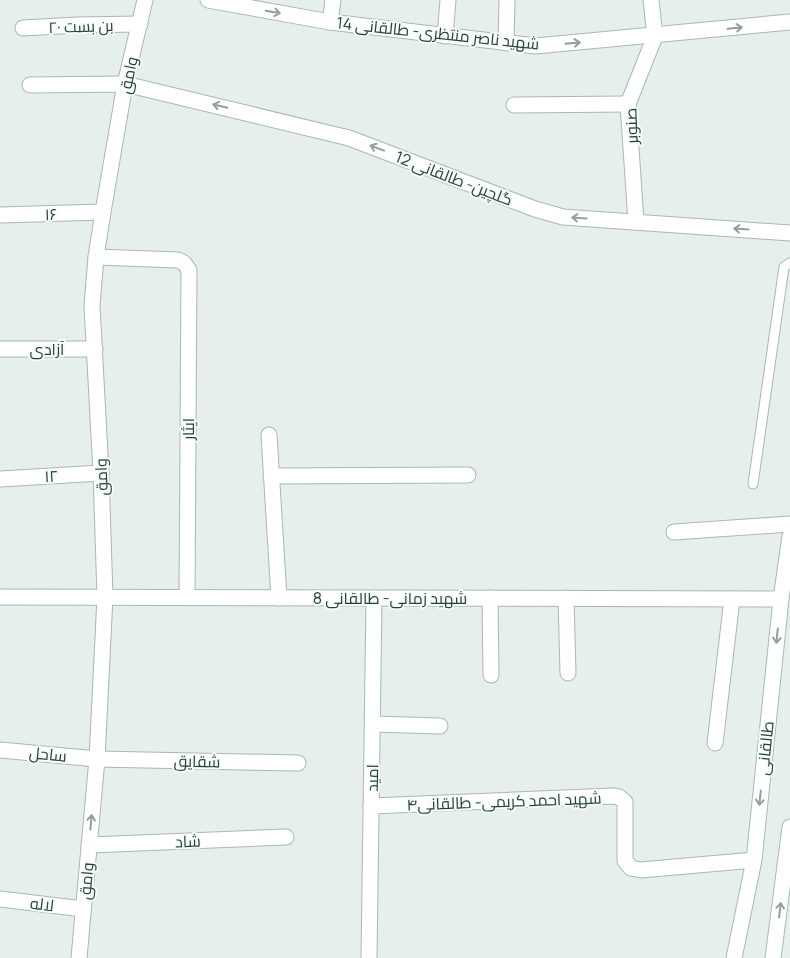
<svg xmlns="http://www.w3.org/2000/svg" width="790" height="958" font-family="Manrope,Cairo,sans-serif">
  <style>
    .lines { fill: none; stroke-linecap: round; stroke-linejoin: round }
    .lane-casing { stroke: #a8b8b2; stroke-width: 11 }
    .street-casing { stroke: #a8b8b2; stroke-width: 17 }
    .secondary-casing { stroke: #a4bbb3; stroke-width: 17 }
    .lane { stroke: #fff; stroke-width: 9 }
    .street { stroke: #fff; stroke-width: 15 }
    .secondary { stroke: #fff; stroke-width: 15 }
    .oneway { stroke: #92a09c }
    .labels { text-anchor: middle; stroke-width: 4; stroke-linejoin: round; paint-order: stroke }
    .street-label { font-size: 16px; fill: #24423a; stroke: #f7fbf9 }
  </style>
  <rect width="100%" height="100%" fill="#e6efeb"/>
  <g class="lines">
    <defs>
      <polyline id="lane" points="753,484 784,267 790,263"/>
      <g id="street">
        <polyline points="208,0 330,22 536,46 790,22"/>
        <polyline points="330,22 333,0"/>
        <polyline points="23,28 77,25 140,24"/>
        <polyline points="445,36 448,0"/>
        <polyline points="506,43 507,0"/>
        <polyline points="30,85 125,84 349,138 535,209 563,217 790,233"/>
        <polyline points="514,105 628,104"/>
        <polyline points="0,215 103,212"/>
        <polyline points="636,222 628,104 655,36 651,0"/>
        <polyline points="96,257 178,260 184,263 189,270 187,597"/>
        <polyline points="0,349 95,349"/>
        <polyline points="269,435 279,598"/>
        <polyline points="271,476 468,475"/>
        <polyline points="0,479 101,473"/>
        <polyline points="674,532 790,524"/>
        <polyline points="0,597 781,599"/>
        <polyline points="490,598 491,675"/>
        <polyline points="566,598 568,673"/>
        <polyline points="373,724 440,726"/>
        <polyline points="715,743 732,599"/>
        <polyline points="0,750 97,759 298,763"/>
        <polyline points="371,806 613,796 619,797 625,802 625,861 631,868 641,870 754,860"/>
        <polyline points="89,845 286,837"/>
        <polyline points="0,899 83,909"/>
        <polyline points="79,958 97,759 105,597 101,473 92,306 96,257 103,212 125,84 145,0"/>
        <polyline points="369,958 374,598"/>
      </g>
      <g id="secondary">
        <polyline points="734,958 754,860 781,599 790,536"/>
        <polyline points="773,958 790,827"/>
      </g>
    </defs>
    <use href="#lane" class="lane-casing"/>
    <use href="#street" class="street-casing"/>
    <use href="#secondary" class="secondary-casing"/>
    <use href="#lane" class="lane"/>
    <use href="#street" class="street"/>
    <use href="#secondary" class="secondary"/>
  </g>
  <defs><path id="oneway-shaft" d="M-6 0H5M1.5-3L5.5 0L1.5 3" fill="none" stroke-width="1.6" stroke-linecap="round" stroke-linejoin="round" transform="scale(1.25)"/></defs>
  <g class="oneway">
    <use href="#oneway-shaft" transform="translate(273 12) rotate(10)"/>
    <use href="#oneway-shaft" transform="translate(735 28) rotate(-6)"/>
    <use href="#oneway-shaft" transform="translate(573 43) rotate(-5)"/>
    <use href="#oneway-shaft" transform="translate(220 106) rotate(-166)"/>
    <use href="#oneway-shaft" transform="translate(377 148) rotate(-159)"/>
    <use href="#oneway-shaft" transform="translate(579 218) rotate(-176)"/>
    <use href="#oneway-shaft" transform="translate(741 229) rotate(-176)"/>
    <use href="#oneway-shaft" transform="translate(777 636) rotate(96)"/>
    <use href="#oneway-shaft" transform="translate(760 798) rotate(96)"/>
    <use href="#oneway-shaft" transform="translate(91 822) rotate(-85)"/>
    <use href="#oneway-shaft" transform="translate(780 910) rotate(-83)"/>
  </g>
  <g class="labels">
    <g class="street-label">
      <text transform="translate(81 26) rotate(-2)" y="6">بن بست ۲۰</text>
      <text transform="translate(438 33) rotate(6)" y="6">شهید ناصر منتظری- طالقانی 14</text>
      <text transform="translate(128 75) rotate(-78)" y="6">وامق</text>
      <text transform="translate(631 126) rotate(-92)" y="6">صنوبر</text>
      <text transform="translate(454 178) rotate(21)" y="6">گلچین- طالقانی 12</text>
      <text transform="translate(51 214) rotate(-2)" y="6">۱۶</text>
      <text x="47" y="355">آزادی</text>
      <text transform="translate(188 429) rotate(-90)" y="6">ایثار</text>
      <text transform="translate(51 476) rotate(-3)" y="6">۱۲</text>
      <text transform="translate(101 477) rotate(-92)" y="6">وامق</text>
      <text x="390" y="604">شهید زمانی- طالقانی 8</text>
      <text transform="translate(765 748) rotate(-84)" y="6">طالقانی</text>
      <text transform="translate(48 754) rotate(6)" y="6">ساحل</text>
      <text transform="translate(197 761) rotate(1)" y="6">شقایق</text>
      <text transform="translate(372 778) rotate(-89)" y="6">امید</text>
      <text transform="translate(504 801) rotate(-2)" y="6">شهید احمد کریمی- طالقانی۴</text>
      <text transform="translate(188 841) rotate(-2)" y="6">شاد</text>
      <text transform="translate(86 881) rotate(-85)" y="6">وامق</text>
      <text transform="translate(42 904) rotate(7)" y="6">لاله</text>
    </g>
  </g>
</svg>
